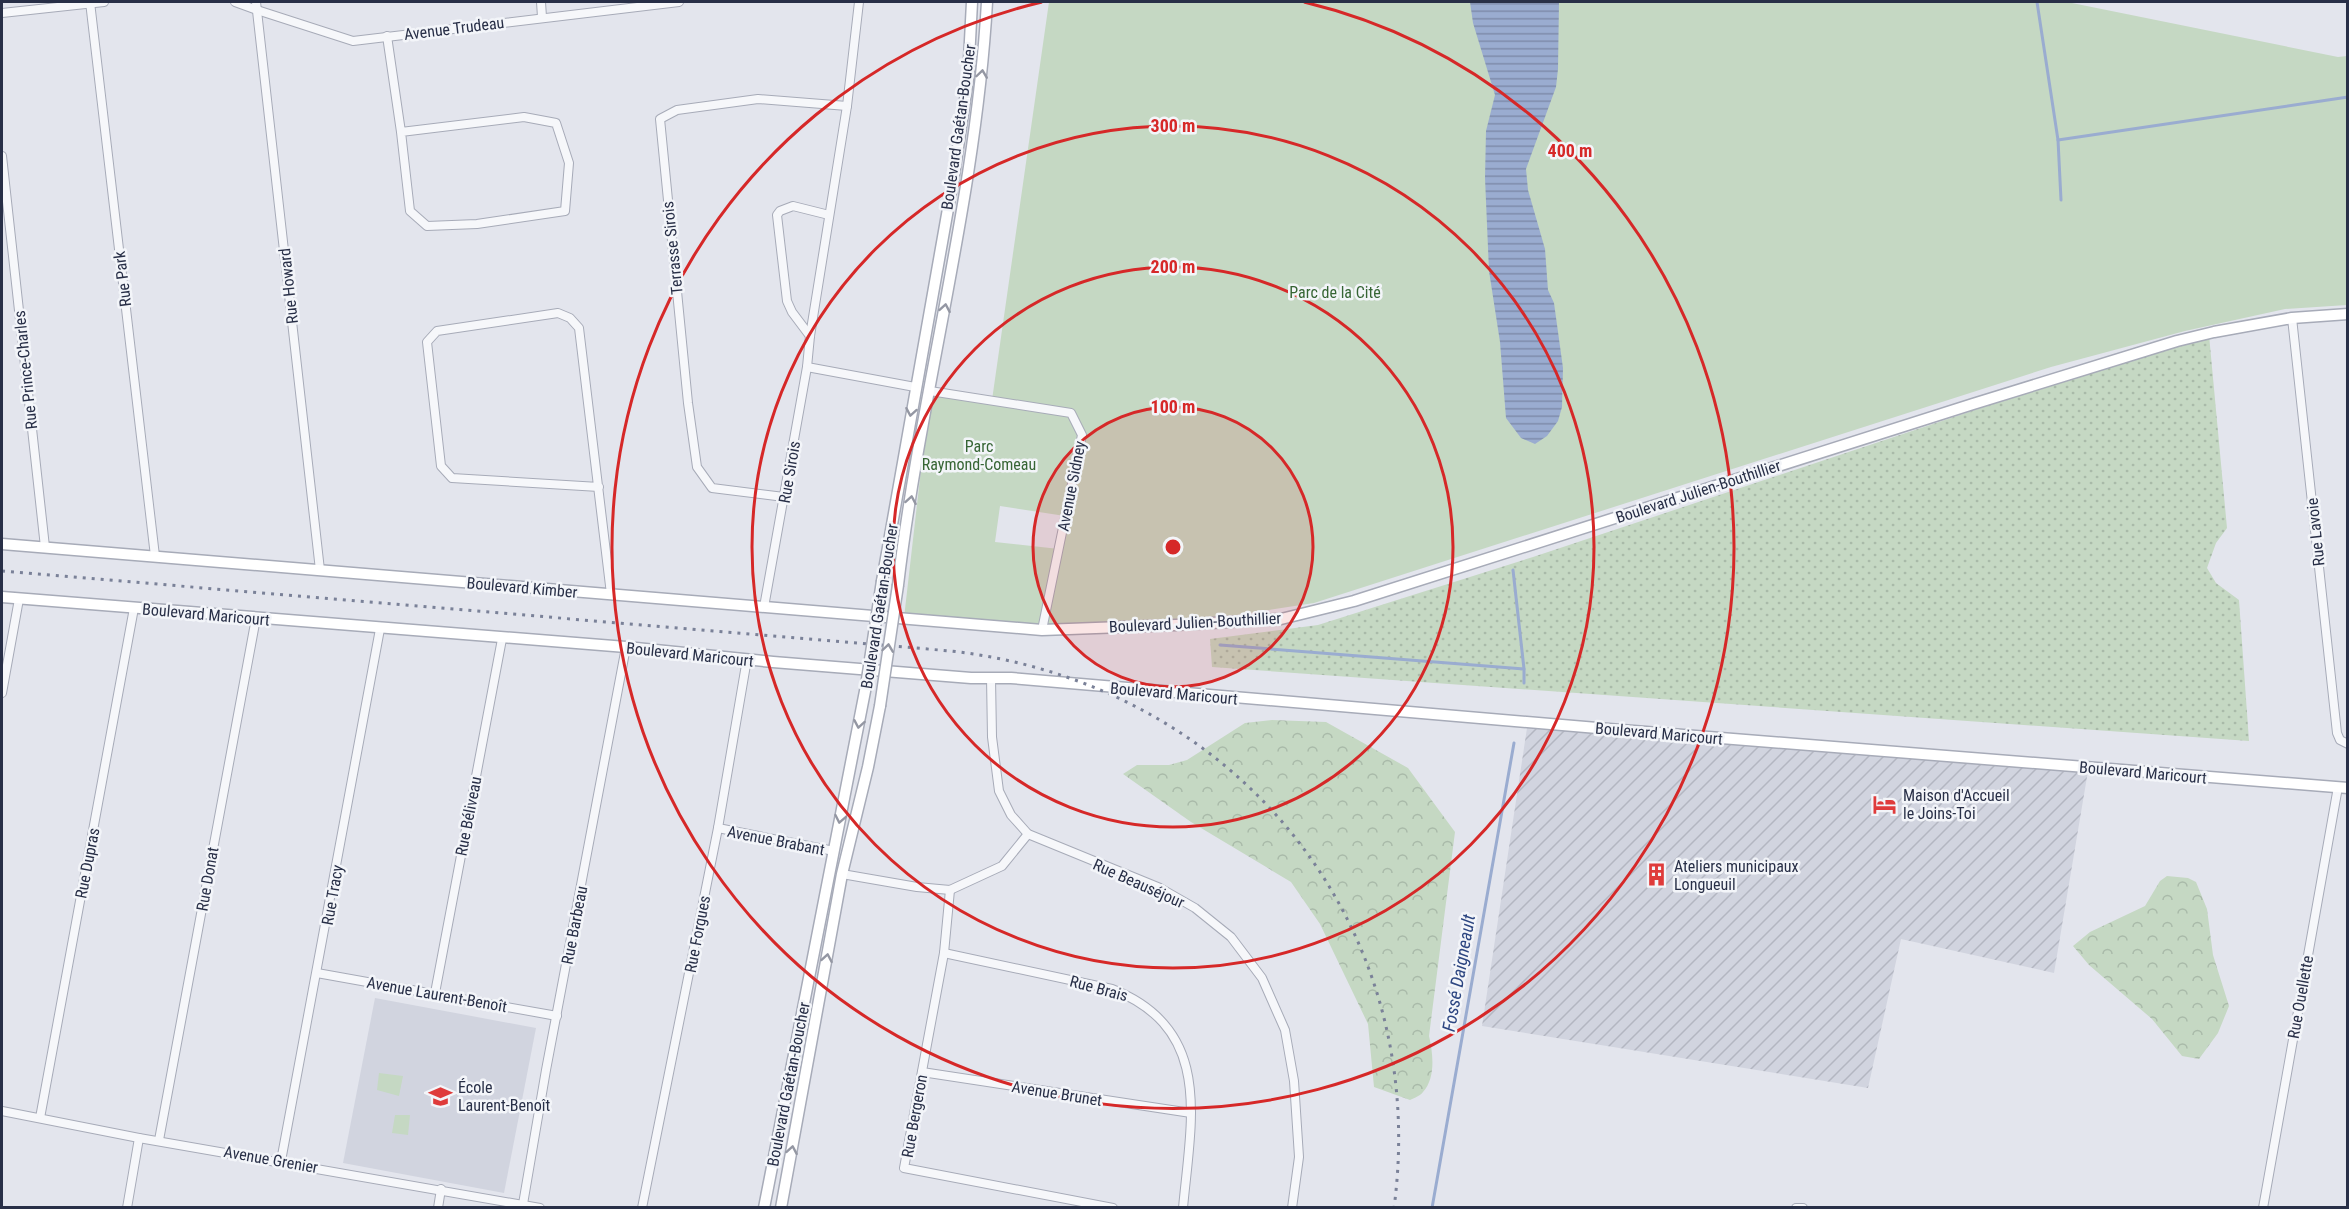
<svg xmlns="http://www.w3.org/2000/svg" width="2349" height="1209" font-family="'Roboto Condensed',sans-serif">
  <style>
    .built { fill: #d1d4df }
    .industrial { fill: url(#industrial-furrows) }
    .grass { fill: url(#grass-dots) }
    .forest { fill: url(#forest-crowns) }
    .park { fill: #c5d8c3 }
    .water { fill: url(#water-rules) }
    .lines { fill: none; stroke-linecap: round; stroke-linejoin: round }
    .stream { stroke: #9aacd0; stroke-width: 3 }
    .street-casing { stroke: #a7abb8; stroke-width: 10 }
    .secondary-casing { stroke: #a7abb8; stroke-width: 13 }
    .street { stroke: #f6f7fa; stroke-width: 8 }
    .secondary { stroke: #fff; stroke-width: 10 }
    .rail { stroke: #7a8198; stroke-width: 3; stroke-dasharray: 3 6; stroke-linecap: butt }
    .secondary-bridge-casing { stroke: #a7abb8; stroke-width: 13; stroke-linecap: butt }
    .secondary-bridge { stroke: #fff; stroke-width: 10 }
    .oneway { stroke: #9497a3 }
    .ring { fill: none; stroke: #d62828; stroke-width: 3 }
    .labels { text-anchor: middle; stroke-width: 5; stroke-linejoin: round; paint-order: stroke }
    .street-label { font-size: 16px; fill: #282f47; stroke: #f3f5f9 }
    .park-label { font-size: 16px; fill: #366534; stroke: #f3f5f9 }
    .poi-label { font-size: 16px; fill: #282f47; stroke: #f3f5f9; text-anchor: start }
    .water-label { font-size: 18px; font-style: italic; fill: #2d4681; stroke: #f3f5f9 }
    .centre { fill: #d62828; stroke: #f3f5f9; stroke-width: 3 }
    .ring-label { font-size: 18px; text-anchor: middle; font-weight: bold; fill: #d62828; stroke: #f3f5f9; stroke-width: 5; stroke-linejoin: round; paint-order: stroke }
  </style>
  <defs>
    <pattern id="industrial-furrows" width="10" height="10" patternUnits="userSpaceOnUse" patternTransform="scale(1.5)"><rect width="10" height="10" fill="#d1d4df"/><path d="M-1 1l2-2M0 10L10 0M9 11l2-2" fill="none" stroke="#b3b6c1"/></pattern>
    <pattern id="grass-dots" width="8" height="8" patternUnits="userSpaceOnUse" patternTransform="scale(1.5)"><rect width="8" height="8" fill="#c5d8c3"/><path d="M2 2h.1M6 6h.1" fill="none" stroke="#a9baa9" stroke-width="1.8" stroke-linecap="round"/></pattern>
    <pattern id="forest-crowns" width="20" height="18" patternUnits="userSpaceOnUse" patternTransform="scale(1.5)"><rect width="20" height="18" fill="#c5d8c3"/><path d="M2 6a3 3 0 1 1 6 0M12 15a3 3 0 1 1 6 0" fill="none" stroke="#a9baa9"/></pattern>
    <pattern id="water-rules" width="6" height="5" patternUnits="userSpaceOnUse" patternTransform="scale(1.5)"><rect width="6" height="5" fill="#9aacd0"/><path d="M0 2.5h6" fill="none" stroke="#7e8cab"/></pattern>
  </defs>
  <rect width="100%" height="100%" fill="#e3e5ed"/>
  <polygon class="built" points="375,998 536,1028 504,1193 343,1163"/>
  <polygon class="industrial" points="1527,728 2088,771 2054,973 1901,939 1868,1088 1482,1026"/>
  <polygon class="grass" points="2209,335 2227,528 2216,543 2207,568 2216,583 2239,600 2249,741 1212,667 1210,639 1318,625 1533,557 1990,405 2160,352"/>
  <g class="forest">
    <path d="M1272,720l54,2 82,46 47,64 -26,204c4,17 7,42 -6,56 -3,4 -9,6 -13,8l-36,-13 -6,-63 -48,-100 -29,-42 -100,-60 -68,-48 14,-9h32l18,-5 58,-37z"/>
    <polygon points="2167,876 2188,878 2196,882 2207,909 2213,955 2229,1006 2218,1033 2199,1059 2182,1056 2152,1019 2089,965 2073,946 2090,932 2145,906 2160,881"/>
  </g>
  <g class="park">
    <polygon points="1049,2 2067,2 2338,57 2347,56 2347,305 2285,309 2185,331 2051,367 1314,603 1230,616 1045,626 1065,516 1000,506 995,542 1059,549 1042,630 904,618 930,391 992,400"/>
    <polygon points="379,1073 403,1076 399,1096 377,1090"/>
    <polygon points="395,1115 410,1115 408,1135 392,1133"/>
  </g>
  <polygon class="water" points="1470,2 1559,2 1558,69 1556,87 1526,169 1528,190 1545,249 1548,290 1554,303 1563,368 1562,407 1558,421 1547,436 1535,444 1521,438 1506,418 1500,342 1489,271 1485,178 1486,131 1495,95 1473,23"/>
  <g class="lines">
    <g class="stream">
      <polyline points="2037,2 2058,140 2061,200"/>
      <polyline points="2058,140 2348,97"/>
      <polyline points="1513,570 1524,669"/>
      <polyline points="1220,645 1524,669 1524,683"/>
      <polyline points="1432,1208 1514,743"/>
    </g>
    <defs>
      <g id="street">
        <polyline points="90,2 155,556"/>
        <polyline points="235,2 257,10 353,41 679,2"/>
        <polyline points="256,2 320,570"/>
        <polyline points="541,2 542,17"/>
        <polyline points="2,13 104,2"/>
        <polyline points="387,36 401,132 410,211 427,226 477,224 565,211 569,163 556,123 524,117 401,132"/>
        <polyline points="2,156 45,547"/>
        <polyline points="2292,318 2337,733 2340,740 2348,744"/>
        <polyline points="810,336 792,312 787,301 777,215 780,211 793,206 829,215"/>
        <polyline points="807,367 915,387"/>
        <polyline points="930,391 1071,413 1082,435 1042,630"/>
        <polyline points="599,487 452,478 441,466 427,342 437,331 558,313 570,318 579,328 611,594"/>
        <polyline points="784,497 712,488 697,467 688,403 660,119 677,110 758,99 847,106"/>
        <polyline points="764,607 807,367 810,336 847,106 859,2"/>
        <polyline points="991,678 992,737 999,791 1011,815 1028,834 1160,888 1195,908 1231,937 1262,978 1285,1030 1294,1081 1299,1157 1292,1208"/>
        <polyline points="2,693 19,599"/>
        <polyline points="718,828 834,851"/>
        <polyline points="842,874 917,887 950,890 1002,866 1028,834"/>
        <polyline points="950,890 944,953 904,1168 1113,1208"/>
        <path d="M944,953l168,36c102,40 79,131 71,219"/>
        <polyline points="317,973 557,1016"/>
        <polyline points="435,993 502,639"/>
        <polyline points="922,1072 1191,1113"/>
        <polyline points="2,1111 139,1138 540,1208"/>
        <polyline points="40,1118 134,608"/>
        <polyline points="159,1140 256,618"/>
        <polyline points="281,1161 380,629"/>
        <polyline points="523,1204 546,1070 626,647"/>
        <polyline points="127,1208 139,1138"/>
        <polyline points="438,1208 441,1189"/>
        <polyline points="642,1208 718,828 747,659"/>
        <polyline points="1796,1208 1803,1208"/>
        <polyline points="2263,1208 2338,787"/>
      </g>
      <g id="secondary">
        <polyline points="2,544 1042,630 1176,625 1281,619 1354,601 1973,404 2177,341 2214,332 2292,318 2348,314"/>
        <polyline points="882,581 954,175 968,79 972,2"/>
        <path d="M898,585c23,-195 78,-386 89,-583"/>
        <polyline points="2,597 626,647 773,662 971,678 1011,678 1609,729 2348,788"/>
        <polyline points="764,1208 866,686"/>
        <polyline points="781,1208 842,874 868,767 880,706"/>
      </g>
    </defs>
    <use href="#street" class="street-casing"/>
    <use href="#secondary" class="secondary-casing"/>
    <use href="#street" class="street"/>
    <use href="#secondary" class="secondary"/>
    <path class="rail" d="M2,571l949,80c282,32 481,271 443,557"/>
    <defs>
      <g id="secondary-bridge">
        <polyline points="866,686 882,581"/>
        <polyline points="880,706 898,585"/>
      </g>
    </defs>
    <use href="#secondary-bridge" class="secondary-bridge-casing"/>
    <use href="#secondary-bridge" class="secondary-bridge"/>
  </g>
  <defs><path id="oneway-chevron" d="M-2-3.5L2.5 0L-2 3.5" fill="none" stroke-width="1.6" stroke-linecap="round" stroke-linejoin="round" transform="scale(1.5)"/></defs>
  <g class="oneway">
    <use href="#oneway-chevron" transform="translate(982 74) rotate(-82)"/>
    <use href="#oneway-chevron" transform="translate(945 308) rotate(-80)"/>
    <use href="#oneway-chevron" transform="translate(911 412) rotate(100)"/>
    <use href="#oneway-chevron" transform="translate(911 500) rotate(-80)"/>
    <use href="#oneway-chevron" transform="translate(888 648) rotate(-82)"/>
    <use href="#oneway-chevron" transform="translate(859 724) rotate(100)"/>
    <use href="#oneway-chevron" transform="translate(840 819) rotate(101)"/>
    <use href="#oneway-chevron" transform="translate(827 958) rotate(-80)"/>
    <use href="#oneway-chevron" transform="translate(792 1150) rotate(-80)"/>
  </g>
  <circle cx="1173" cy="547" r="140" fill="#d62828" fill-opacity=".12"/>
  <g class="ring">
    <circle cx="1173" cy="547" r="140"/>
    <circle cx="1173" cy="547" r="280"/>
    <circle cx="1173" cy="547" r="421"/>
    <path d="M1304 2A561 561 0 1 1 1042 2"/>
  </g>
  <defs>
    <symbol id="hotel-bare" viewBox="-9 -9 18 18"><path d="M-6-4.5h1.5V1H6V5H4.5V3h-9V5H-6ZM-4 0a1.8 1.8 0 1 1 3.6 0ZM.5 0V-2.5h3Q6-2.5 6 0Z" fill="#df3b3b" stroke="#f3f5f9" stroke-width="2.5" paint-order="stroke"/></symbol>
    <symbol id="building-bare" viewBox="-9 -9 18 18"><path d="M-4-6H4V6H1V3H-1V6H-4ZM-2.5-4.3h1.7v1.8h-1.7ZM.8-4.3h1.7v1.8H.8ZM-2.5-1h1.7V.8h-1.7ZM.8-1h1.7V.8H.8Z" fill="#df3b3b" stroke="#f3f5f9" stroke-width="2.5" paint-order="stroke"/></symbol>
    <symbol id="school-bare" viewBox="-9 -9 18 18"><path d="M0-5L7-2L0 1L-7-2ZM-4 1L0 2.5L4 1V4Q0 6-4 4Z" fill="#df3b3b" stroke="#f3f5f9" stroke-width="2.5" paint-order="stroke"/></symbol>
  </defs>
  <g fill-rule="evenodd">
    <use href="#hotel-bare" x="1868" y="788" width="33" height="33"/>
    <use href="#building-bare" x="1640" y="858" width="33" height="33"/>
    <use href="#school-bare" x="424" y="1080" width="33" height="33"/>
  </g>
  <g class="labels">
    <g class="street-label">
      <text transform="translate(454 28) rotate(-7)" y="6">Avenue Trudeau</text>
      <text transform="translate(958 127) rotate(-82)" y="6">Boulevard Gaétan-Boucher</text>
      <text transform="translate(672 248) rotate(-96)" y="6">Terrasse Sirois</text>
      <text transform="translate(122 279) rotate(-97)" y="6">Rue Park</text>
      <text transform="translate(288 286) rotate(-96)" y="6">Rue Howard</text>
      <text transform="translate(25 370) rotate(-96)" y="6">Rue Prince-Charles</text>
      <text transform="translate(789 472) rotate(-80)" y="6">Rue Sirois</text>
      <text transform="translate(1071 486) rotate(-79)" y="6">Avenue Sidney</text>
      <text transform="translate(1698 491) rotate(-18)" y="6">Boulevard Julien-Bouthillier</text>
      <text transform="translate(2315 532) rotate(-96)" y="6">Rue Lavoie</text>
      <text transform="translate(522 587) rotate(5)" y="6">Boulevard Kimber</text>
      <text transform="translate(879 606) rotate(-81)" y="6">Boulevard Gaétan-Boucher</text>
      <text transform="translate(206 614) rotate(5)" y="6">Boulevard Maricourt</text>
      <text transform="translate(1195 622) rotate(-3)" y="6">Boulevard Julien-Bouthillier</text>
      <text transform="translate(690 654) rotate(6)" y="6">Boulevard Maricourt</text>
      <text transform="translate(1174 693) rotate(5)" y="6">Boulevard Maricourt</text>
      <text transform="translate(1659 733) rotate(5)" y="6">Boulevard Maricourt</text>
      <text transform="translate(2143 772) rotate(5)" y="6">Boulevard Maricourt</text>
      <text transform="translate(468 816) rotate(-79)" y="6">Rue Béliveau</text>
      <text transform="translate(776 840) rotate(11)" y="6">Avenue Brabant</text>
      <text transform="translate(87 863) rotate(-79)" y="6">Rue Dupras</text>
      <text transform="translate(207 879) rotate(-80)" y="6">Rue Donat</text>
      <text transform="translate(1139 883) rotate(24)" y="6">Rue Beauséjour</text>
      <text transform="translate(332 895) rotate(-80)" y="6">Rue Tracy</text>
      <text transform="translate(574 925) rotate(-79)" y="6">Rue Barbeau</text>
      <text transform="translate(697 934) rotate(-79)" y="6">Rue Forgues</text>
      <text transform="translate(1099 988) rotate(15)" y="6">Rue Brais</text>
      <text transform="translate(437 994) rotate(10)" y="6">Avenue Laurent-Benoît</text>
      <text transform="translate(2300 997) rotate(-80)" y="6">Rue Ouellette</text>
      <text transform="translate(788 1084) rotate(-79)" y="6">Boulevard Gaétan-Boucher</text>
      <text transform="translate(1057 1093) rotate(9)" y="6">Avenue Brunet</text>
      <text transform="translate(914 1116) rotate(-80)" y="6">Rue Bergeron</text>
      <text transform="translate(271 1159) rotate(10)" y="6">Avenue Grenier</text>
    </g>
    <g class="park-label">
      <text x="1335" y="298">Parc de la Cité</text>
      <text x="979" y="452">Parc<tspan x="979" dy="18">Raymond-Comeau</tspan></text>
    </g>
    <g class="poi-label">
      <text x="1903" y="801">Maison d'Accueil<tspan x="1903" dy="18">le Joins-Toi</tspan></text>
      <text x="1674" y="872">Ateliers municipaux<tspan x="1674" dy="18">Longueuil</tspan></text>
      <text x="458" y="1093">École<tspan x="458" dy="18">Laurent-Benoît</tspan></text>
    </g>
    <g class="water-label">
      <text transform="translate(1459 973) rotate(-80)" y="6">Fossé Daigneault</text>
    </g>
  </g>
  <circle cx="1173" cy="547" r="9" class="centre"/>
  <g class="ring-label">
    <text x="1173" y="132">300 m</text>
    <text x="1570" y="157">400 m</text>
    <text x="1173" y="273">200 m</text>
    <text x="1173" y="413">100 m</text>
  </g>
  <rect width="2349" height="1209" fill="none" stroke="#282f47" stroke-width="6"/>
</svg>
